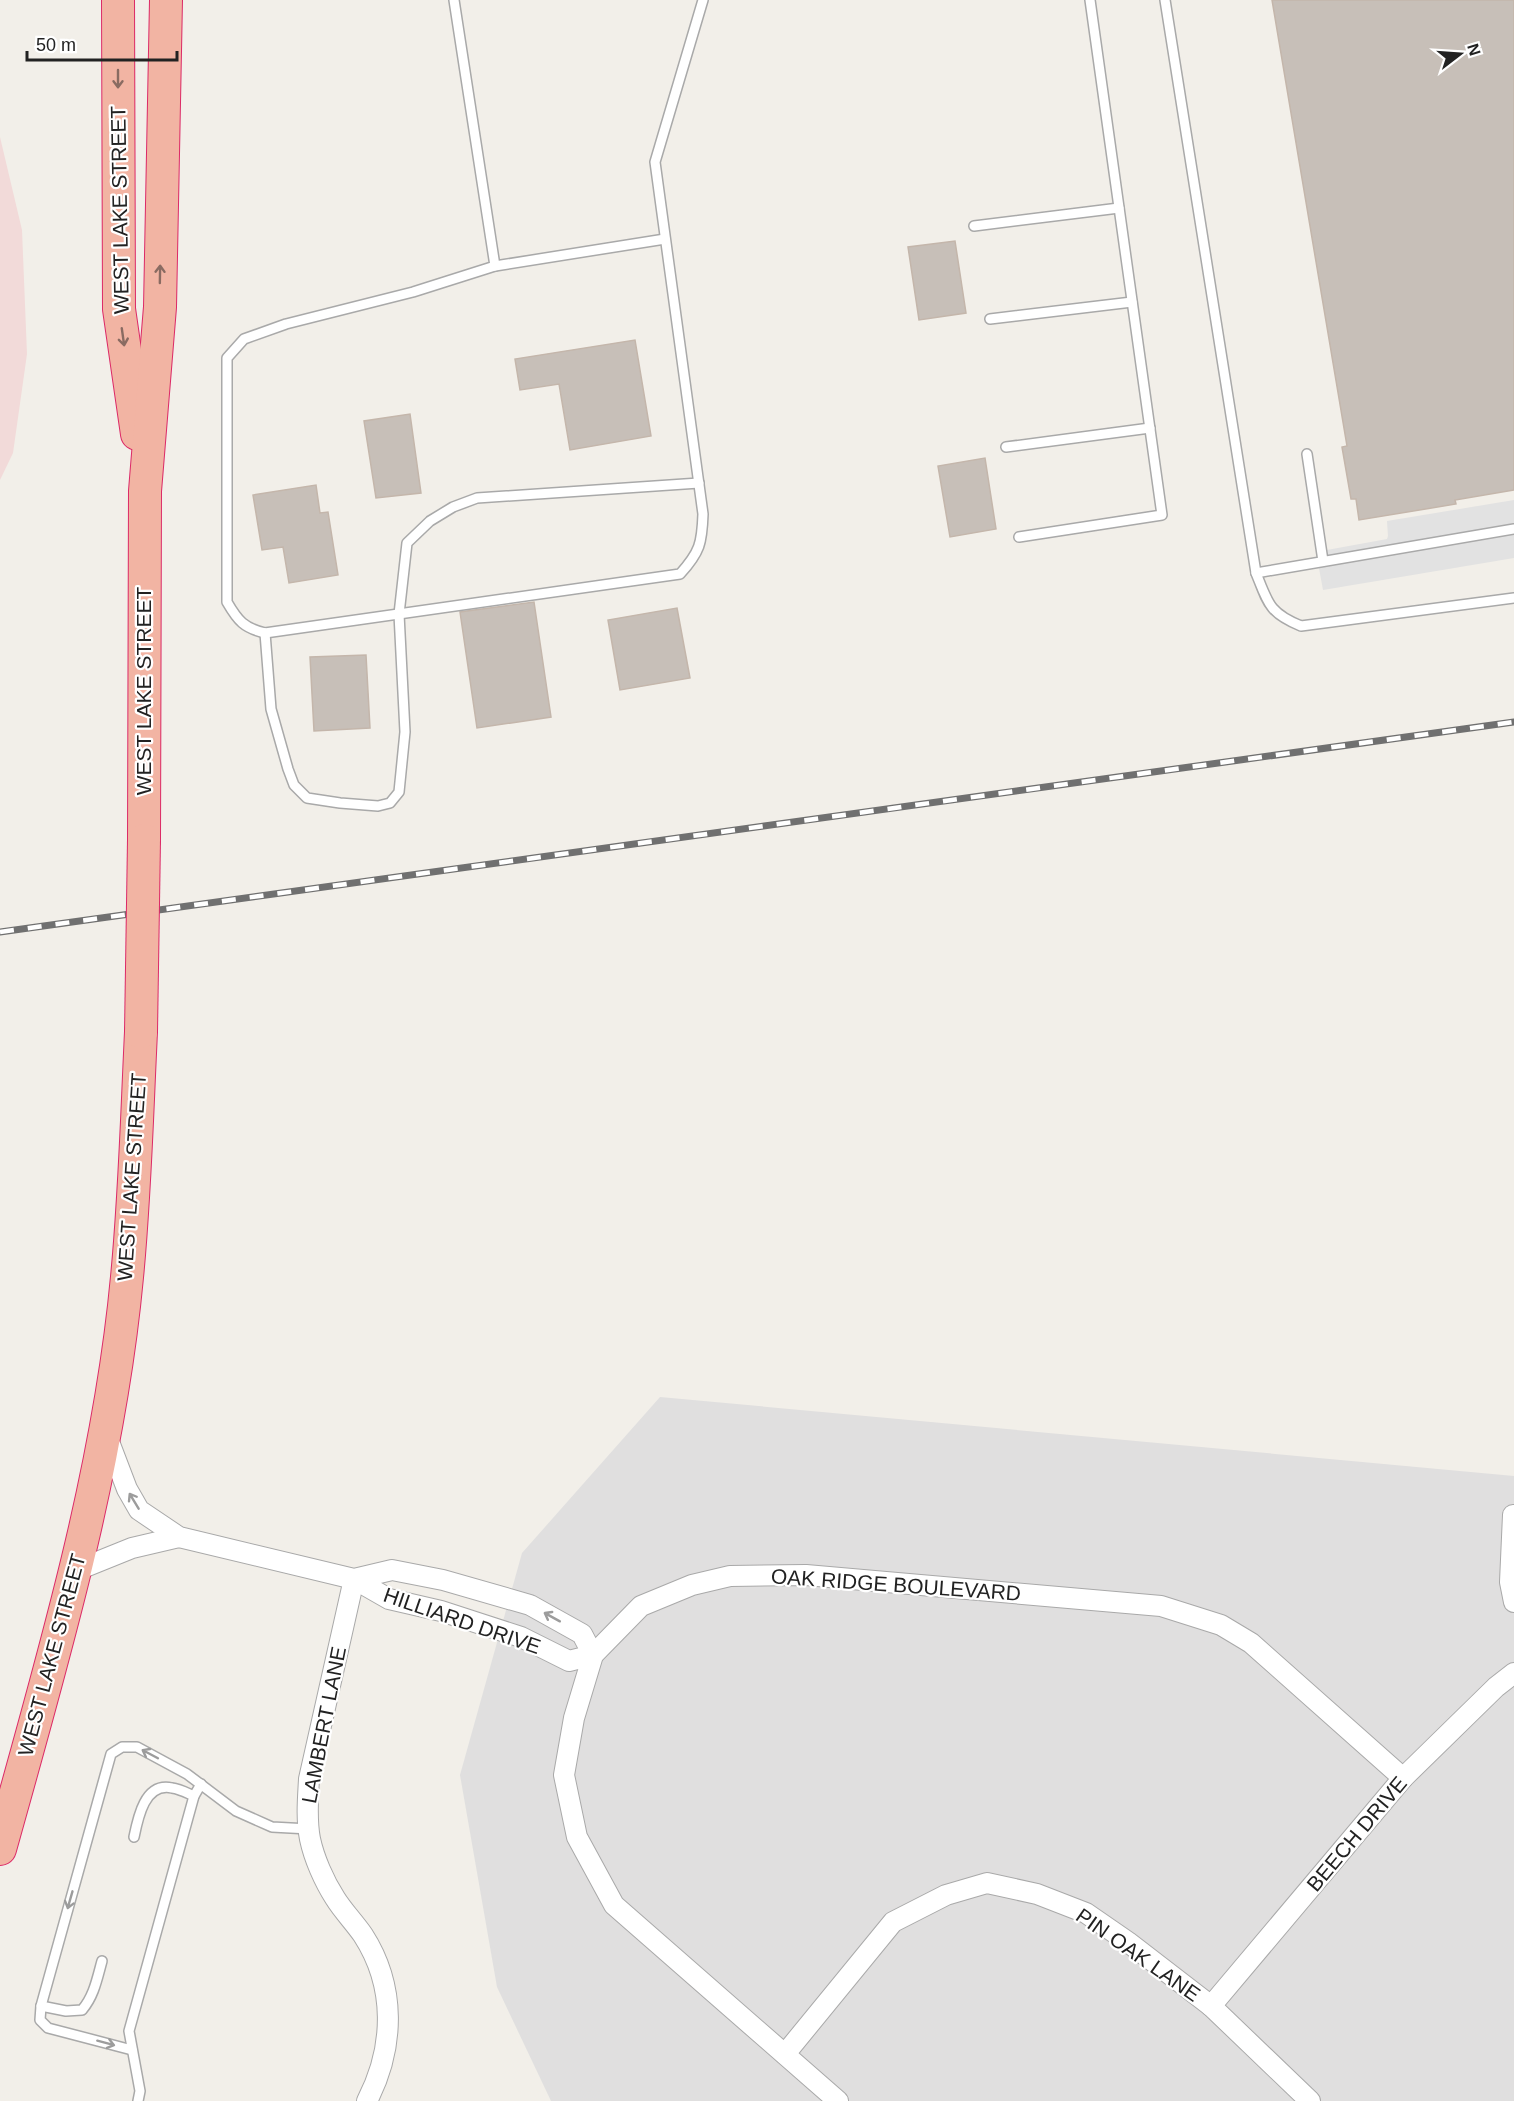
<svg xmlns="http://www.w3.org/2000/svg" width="1514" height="2101" font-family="Arial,sans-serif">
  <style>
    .residential { fill: #e0dfdf }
    .commercial { fill: #f2dad9 }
    .parking { fill: #e2e2e2 }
    .building { fill: #c7bfb8; stroke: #c4b6ab; stroke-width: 1.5 }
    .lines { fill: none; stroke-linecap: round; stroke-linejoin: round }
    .service-casing { stroke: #a9a9a9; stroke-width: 12 }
    .minor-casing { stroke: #a9a9a9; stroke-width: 22 }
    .trunk-casing { stroke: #dc2a67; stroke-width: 34 }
    .service { stroke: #fff; stroke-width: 9 }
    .minor { stroke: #fff; stroke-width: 20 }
    .trunk { stroke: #f2b4a3; stroke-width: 32 }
    .rail-casing { stroke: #707070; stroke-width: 7 }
    .rail { stroke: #fff; stroke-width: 4.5; stroke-dasharray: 14; stroke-linecap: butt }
    .trunk-bridge-casing { stroke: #dc2a67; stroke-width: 34; stroke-linecap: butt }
    .trunk-bridge { stroke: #f2b4a3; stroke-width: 32 }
    .oneway { stroke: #8a6b62 }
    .oneway2 { stroke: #9c9c9c }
    .labels { text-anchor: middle; stroke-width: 4.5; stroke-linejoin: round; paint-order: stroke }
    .street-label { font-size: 21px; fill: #222; stroke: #fff }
  </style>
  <rect width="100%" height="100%" fill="#f2efe9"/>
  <polygon class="residential" points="660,1397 1514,1476 1514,2101 551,2101 497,1987 460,1775 522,1553"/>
  <polygon class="commercial" points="0,137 22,230 27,354 13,453 0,480"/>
  <polygon class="parking" points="1514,500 1514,558 1323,590 1316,552 1387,539 1388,536 1387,521"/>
  <g class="building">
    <polygon points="1272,0 1514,0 1514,490 1455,500 1456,504 1359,520 1356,499 1351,499 1342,447 1347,446"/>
    <polygon points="955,241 966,313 919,320 908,247"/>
    <polygon points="635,340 651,436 570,450 559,384 520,390 515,359"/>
    <polygon points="410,414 421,493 376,498 364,421"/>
    <polygon points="985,458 996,529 950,537 938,466"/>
    <polygon points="316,485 320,513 328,512 338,575 289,583 283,547 262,550 253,495"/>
    <polygon points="534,602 551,717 477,728 460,612"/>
    <polygon points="677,608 690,678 620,690 608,620"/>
    <polygon points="366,655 370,728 314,731 310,657"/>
  </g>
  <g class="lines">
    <defs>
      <g id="service">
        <path d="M454,0l41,266 -82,26 -127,32 -42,15 -17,19v244c11,19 17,26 38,31l415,-59c20,-22 22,-31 23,-60l-48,-352 48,-162"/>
        <path d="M1165,0l91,573c12,30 13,40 45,53l213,-28"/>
        <polyline points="974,226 1119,208"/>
        <polyline points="495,266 665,239"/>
        <polyline points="990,319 1132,302"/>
        <polyline points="1006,447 1150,428"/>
        <polyline points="1307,454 1323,561"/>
        <polyline points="1019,537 1162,515 1090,0"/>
        <polyline points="1256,573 1514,529"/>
        <polyline points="265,633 271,709 288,769 294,785 307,798 340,803 378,806 390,803 399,792 405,732 399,614 407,543 430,521 453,507 477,498 699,483"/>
        <path d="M134,1837c4,-20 11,-55 38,-49 8,1 15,5 22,8"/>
        <path d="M41,2006l25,5 16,-1c12,-14 15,-31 20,-49"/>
        <polyline points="132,2050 48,2028 40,2020 41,2006 111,1754 122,1747 137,1747 187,1774 236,1811 272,1827 309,1829"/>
        <polyline points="138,2101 140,2091 129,2031 194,1796 201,1784"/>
      </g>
      <g id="minor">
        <polyline points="106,1434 127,1489 139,1510 179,1537 354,1579 389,1599 441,1611 521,1637 569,1661 593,1655 582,1634 530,1605 443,1580 392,1570 354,1579"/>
        <polyline points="1513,1515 1510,1582 1514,1602"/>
        <polyline points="75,1571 132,1548 179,1537"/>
        <path d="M354,1579l-45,200c-1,19 -3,40 1,60 4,19 14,42 25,59 8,13 19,24 28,37 33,51 32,112 4,166"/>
        <polyline points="1211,2006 1403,1778 1496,1687 1514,1673"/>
        <polyline points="785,2054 893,1922 946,1895 987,1883 1037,1894 1086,1913 1128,1942 1211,2006 1310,2101"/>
        <polyline points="838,2101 614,1905 577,1837 564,1775 574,1718 593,1655 641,1606 692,1585 730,1576 806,1575 1161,1606 1221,1625 1251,1643 1403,1778"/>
      </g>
      <g id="trunk">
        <polyline points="118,0 119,309 137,434"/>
        <polyline points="144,840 145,491 160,307 166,0"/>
        <path d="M0,1849c52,-187 109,-378 127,-572 8,-81 10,-164 14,-245"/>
      </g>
    </defs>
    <use href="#service" class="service-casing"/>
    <use href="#minor" class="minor-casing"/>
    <use href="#trunk" class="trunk-casing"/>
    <use href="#service" class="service"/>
    <use href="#minor" class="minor"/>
    <use href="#trunk" class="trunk"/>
    <defs>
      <polyline id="rail" points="0,932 1514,722"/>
    </defs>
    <use href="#rail" class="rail-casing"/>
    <use href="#rail" class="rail"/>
    <defs>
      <polyline id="trunk-bridge" points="141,1032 144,840"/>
    </defs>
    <use href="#trunk-bridge" class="trunk-bridge-casing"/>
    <use href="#trunk-bridge" class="trunk-bridge"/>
  </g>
  <defs><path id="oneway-shaft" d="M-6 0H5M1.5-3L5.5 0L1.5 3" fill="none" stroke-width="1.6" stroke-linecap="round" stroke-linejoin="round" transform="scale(1.5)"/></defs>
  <g class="oneway">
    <use href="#oneway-shaft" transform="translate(118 79) rotate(90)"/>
    <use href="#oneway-shaft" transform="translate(160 274) rotate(-89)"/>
    <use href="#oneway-shaft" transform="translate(123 337) rotate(82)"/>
  </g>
  <g class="oneway2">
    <use href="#oneway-shaft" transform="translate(134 1501) rotate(-121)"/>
    <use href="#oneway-shaft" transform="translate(552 1617) rotate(-151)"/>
    <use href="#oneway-shaft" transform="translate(150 1754) rotate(-152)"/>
    <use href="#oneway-shaft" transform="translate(70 1900) rotate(106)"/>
    <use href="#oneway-shaft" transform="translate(106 2043) rotate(15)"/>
  </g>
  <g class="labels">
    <g class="street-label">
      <text transform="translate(120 210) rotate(-91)" y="7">WEST LAKE STREET</text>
      <text transform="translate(144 691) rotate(-90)" y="7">WEST LAKE STREET</text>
      <text transform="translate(132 1177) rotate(-86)" y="7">WEST LAKE STREET</text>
      <text transform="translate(896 1585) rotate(4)" y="7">OAK RIDGE BOULEVARD</text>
      <text transform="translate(462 1621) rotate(19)" y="7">HILLIARD DRIVE</text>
      <text transform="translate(52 1655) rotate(-75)" y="7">WEST LAKE STREET</text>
      <text transform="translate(324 1725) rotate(-79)" y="7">LAMBERT LANE</text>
      <text transform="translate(1357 1834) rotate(-50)" y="7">BEECH DRIVE</text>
      <text transform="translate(1138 1955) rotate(35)" y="7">PIN OAK LANE</text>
    </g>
  </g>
  <g transform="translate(1460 54) rotate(73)" stroke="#ffffff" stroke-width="4.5" paint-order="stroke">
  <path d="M0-4.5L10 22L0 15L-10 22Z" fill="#222222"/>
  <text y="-9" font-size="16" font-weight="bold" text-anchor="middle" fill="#222222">N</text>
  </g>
  <path d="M27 51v9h150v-9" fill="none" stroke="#222222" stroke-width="3"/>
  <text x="36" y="51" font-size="18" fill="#222222" stroke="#ffffff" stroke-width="4.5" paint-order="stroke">50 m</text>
</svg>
